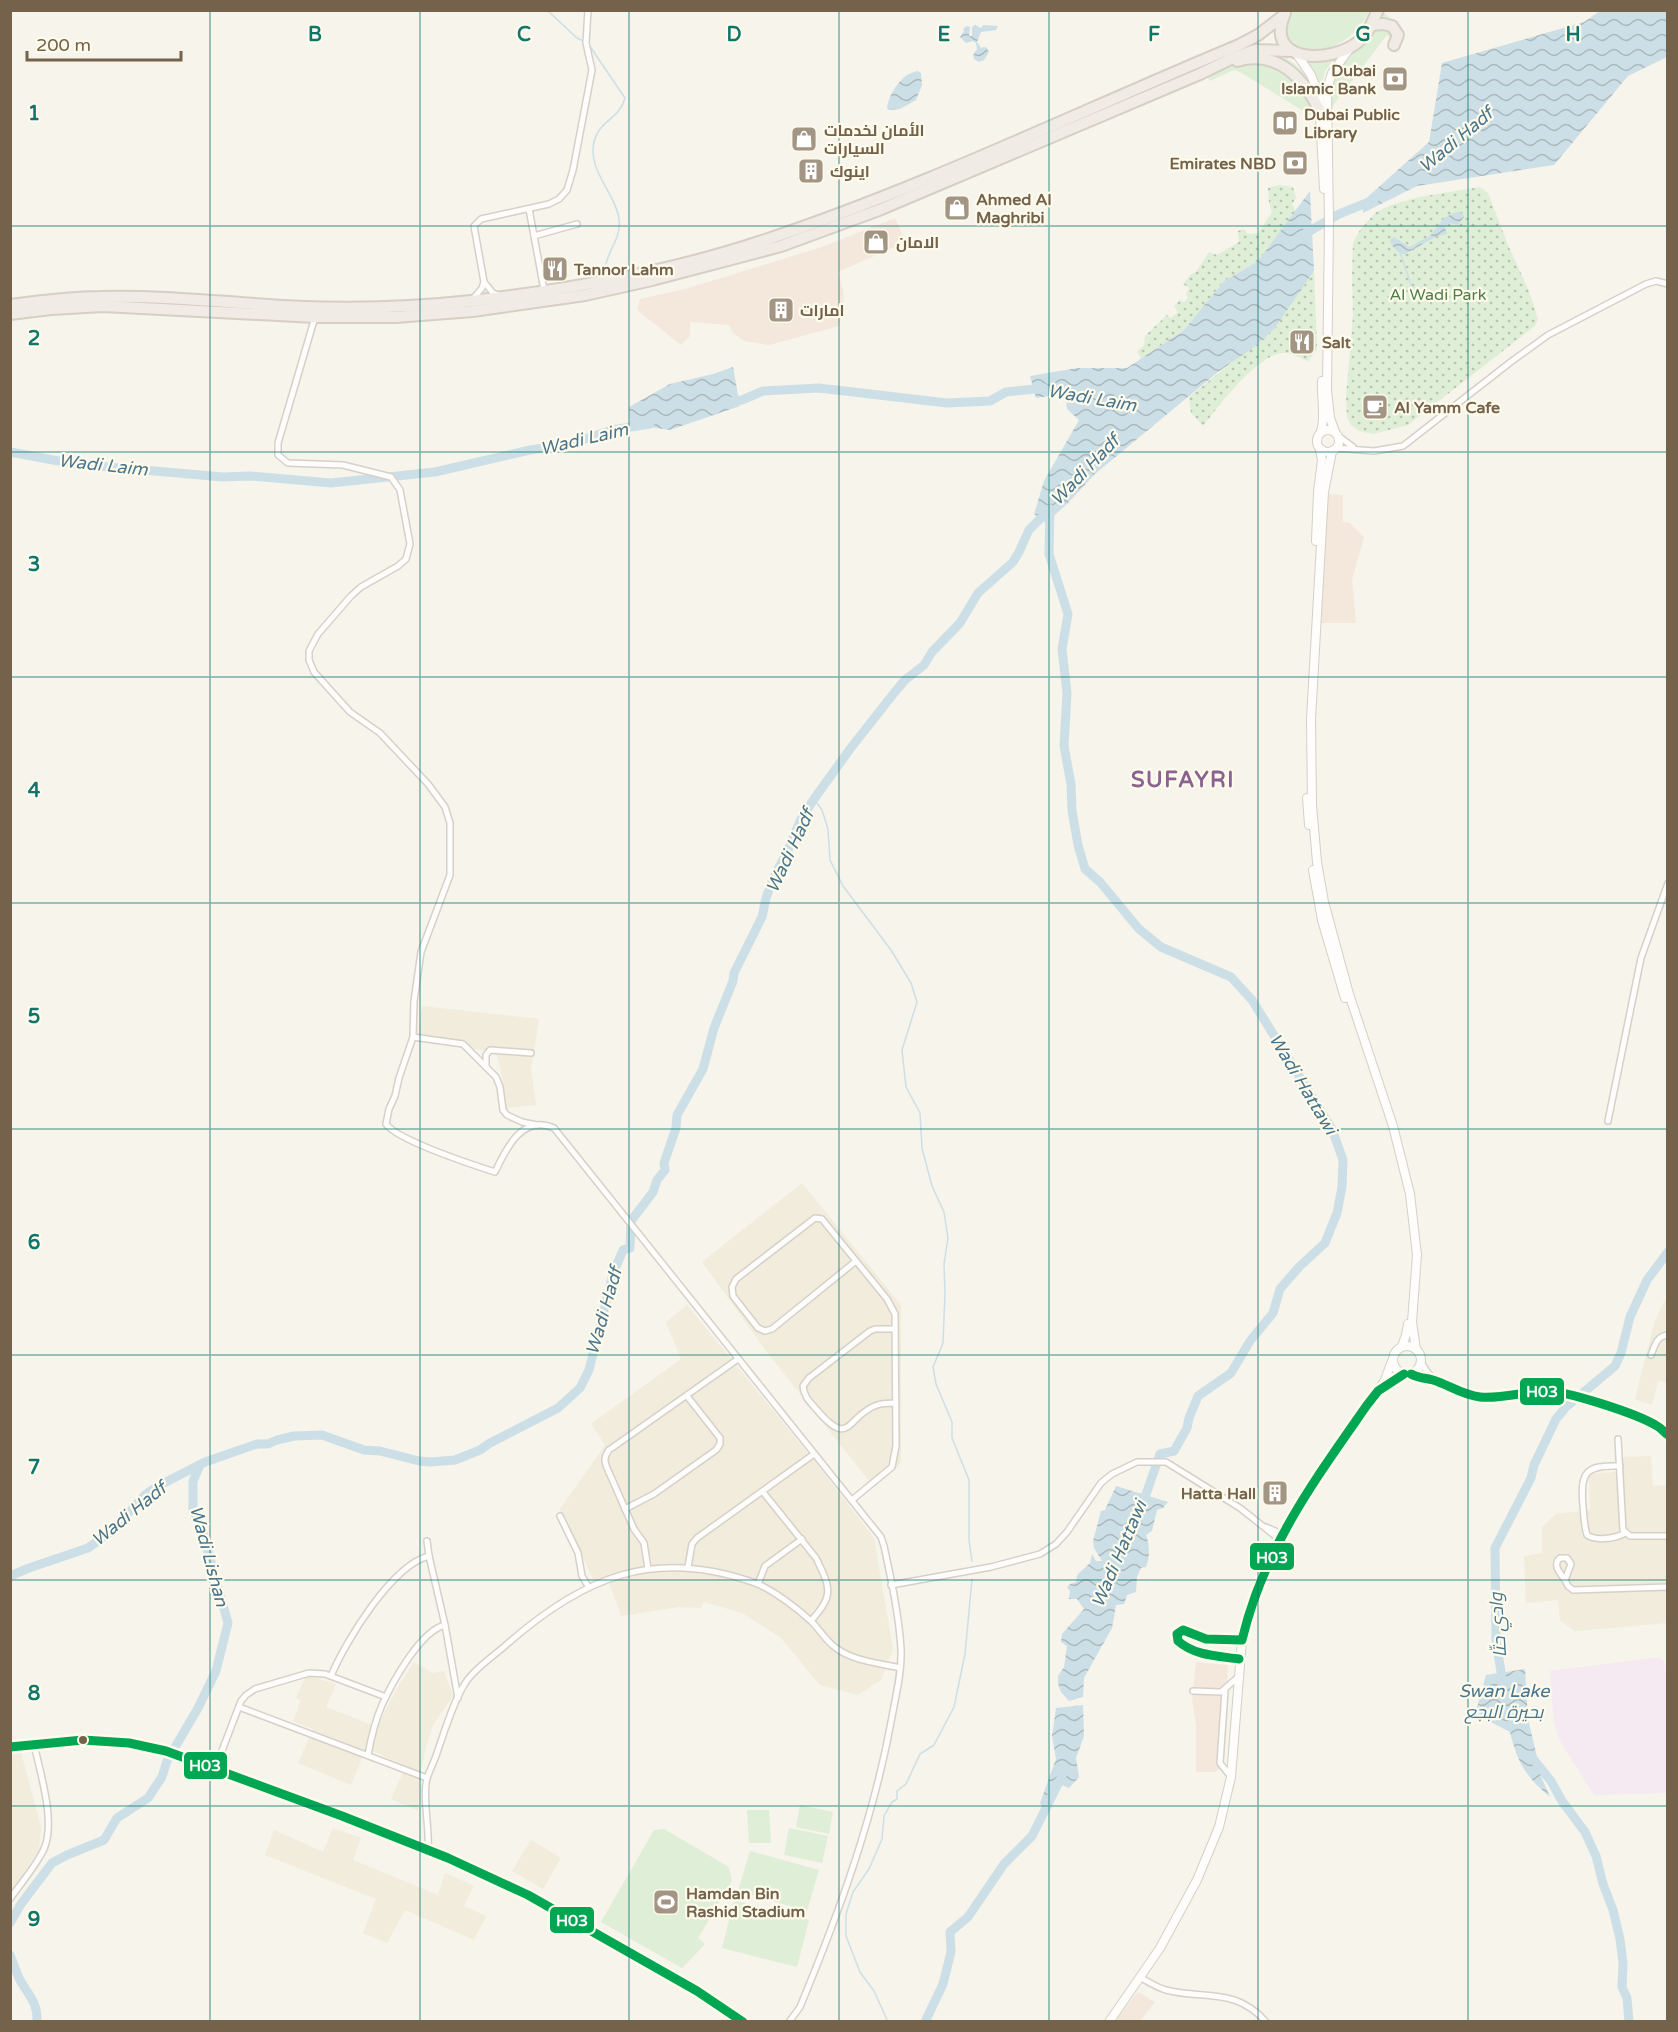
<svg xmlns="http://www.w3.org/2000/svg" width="1678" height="2032" font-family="'Varela Round',Cairo,sans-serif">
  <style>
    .residential { fill: #f1ecdb }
    .commercial { fill: #f4e8dc }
    .education { fill: #f5eaf2 }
    .green { fill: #dfeed6 }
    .park { fill: url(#park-dots) }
    .water { fill: url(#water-waves) }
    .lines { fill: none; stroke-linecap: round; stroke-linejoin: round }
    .stream { stroke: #cddfe6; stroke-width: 1.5 }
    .river { stroke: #cddfe6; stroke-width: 9 }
    .street-casing { stroke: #d5d1c9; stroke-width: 8 }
    .secondary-casing { stroke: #d4d0c6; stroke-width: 10 }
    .highway-casing { stroke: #d5cfc6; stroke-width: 14 }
    .street { stroke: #fefdfc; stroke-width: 5 }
    .secondary { stroke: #fefdfc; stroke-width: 8 }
    .highway { stroke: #f0ebe5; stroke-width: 10 }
    .bus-1-casing { stroke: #fefbec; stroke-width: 14 }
    .bus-1 { stroke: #00a651; stroke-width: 9 }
    .grid { fill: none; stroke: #0f766e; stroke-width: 1.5; stroke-opacity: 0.55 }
    .bus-dot { fill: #74624b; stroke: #fefbec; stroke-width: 2 }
    .labels { text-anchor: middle; stroke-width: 4.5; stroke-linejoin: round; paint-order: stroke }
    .poi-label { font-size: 16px; font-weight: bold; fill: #74624b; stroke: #fefbec; text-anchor: start }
    .park-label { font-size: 16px; fill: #4c7f46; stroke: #fefbec }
    .water-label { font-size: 18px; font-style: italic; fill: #49758d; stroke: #fefbec }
    .district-label { font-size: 22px; font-weight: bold; letter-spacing: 1.5px; fill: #8a6390; stroke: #fefbec }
    .grid-label { font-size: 20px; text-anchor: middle; font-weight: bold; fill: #0f766e; stroke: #fefbec; stroke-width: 4.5; stroke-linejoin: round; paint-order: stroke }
    .line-badge { stroke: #fefbec; stroke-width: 2 }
    .badge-label { font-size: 16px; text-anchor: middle; font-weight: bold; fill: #fff }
  </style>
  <defs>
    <pattern id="park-dots" width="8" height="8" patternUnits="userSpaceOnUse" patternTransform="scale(1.5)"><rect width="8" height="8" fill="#dfeed6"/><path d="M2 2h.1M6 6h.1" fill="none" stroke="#b9c4b0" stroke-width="1.8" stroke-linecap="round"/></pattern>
    <pattern id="water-waves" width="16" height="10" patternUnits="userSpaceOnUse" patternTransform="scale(1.5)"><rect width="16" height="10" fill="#cddfe6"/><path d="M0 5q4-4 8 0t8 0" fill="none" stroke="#abb8bc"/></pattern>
  </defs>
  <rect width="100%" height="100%" fill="#f6f4eb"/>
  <g class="residential">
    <polygon points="422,1006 539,1019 531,1069 536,1105 506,1108 502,1075 496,1052 417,1041"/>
    <polygon points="802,1183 901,1305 901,1463 874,1487 770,1356 702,1262"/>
    <polygon points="1667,1298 1667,1382 1658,1381 1652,1405 1635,1399 1653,1327 1662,1305"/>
    <polygon points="687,1305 821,1469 874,1538 893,1649 881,1680 858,1695 820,1685 780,1637 742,1613 704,1602 701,1608 679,1607 621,1616 609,1582 593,1579 560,1509 605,1445 591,1424 681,1359 666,1322"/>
    <polygon points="1651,1456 1653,1486 1667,1485 1667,1623 1575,1631 1560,1620 1558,1600 1526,1603 1524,1556 1542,1553 1542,1527 1556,1514 1590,1510 1589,1474 1616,1472 1624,1457"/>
    <polygon points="414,1662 432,1673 444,1671 453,1696 433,1725 426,1747 419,1779 418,1811 391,1799 406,1766 366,1748 351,1785 298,1763 313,1729 293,1721 301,1700 296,1698 306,1675 336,1684 326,1707 377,1727 398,1687"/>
    <polygon points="20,1749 41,1827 39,1849 11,1892 11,1751"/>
    <polygon points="333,1828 361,1838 353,1860 438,1895 445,1873 474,1886 464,1906 486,1916 474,1940 405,1910 387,1943 363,1933 376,1899 265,1855 274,1830 323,1852"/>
    <polygon points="531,1840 561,1858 543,1889 512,1871"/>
  </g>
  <g class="commercial">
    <polygon points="895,218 906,242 838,272 843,291 844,304 839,326 769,345 744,341 733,333 729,325 690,322 690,336 681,345 637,310 640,299 685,289 822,247"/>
    <polygon points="1327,494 1343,495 1343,522 1350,523 1364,537 1352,580 1356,623 1321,623"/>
    <polygon points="1196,1662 1228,1665 1223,1766 1215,1772 1196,1772 1196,1725 1192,1699"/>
    <polygon points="1138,1992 1155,2002 1140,2021 1115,2021"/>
  </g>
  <polygon class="education" points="1659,1657 1664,1661 1667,1672 1667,1793 1594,1795 1560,1741 1554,1724 1550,1671"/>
  <g class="green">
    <path d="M1289,11h80c-13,32 -65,60 -86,21z"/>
    <path d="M1383,12l14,12 -4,1 -3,13 -3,-3 -56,73c-4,-35 9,-42 32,-64 9,-9 15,-20 20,-32z"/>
    <path d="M1277,53c29,15 39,31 41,63l-5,1 -73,-45 -6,-2 -24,11 -4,-7 40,-19z"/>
    <polygon points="1337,55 1325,71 1320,90 1302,60"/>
    <polygon points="800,1805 833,1812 829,1834 796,1827"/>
    <polygon points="747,1810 769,1810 771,1843 749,1843"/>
    <polygon points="789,1828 828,1836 822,1863 784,1855"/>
    <polygon points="664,1829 729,1867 732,1881 698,1938 705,1944 682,1968 601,1922 654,1830"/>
    <polygon points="750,1851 819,1870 807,1911 738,1891"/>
    <polygon points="734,1900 809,1920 797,1967 722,1948"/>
  </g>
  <g class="park">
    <polygon points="1279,185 1293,187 1296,198 1292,204 1296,211 1258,261 1224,281 1184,330 1141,359 1137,351 1144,345 1145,336 1167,315 1171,318 1178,312 1174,306 1180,300 1184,302 1188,298 1186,294 1189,288 1183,284 1191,274 1196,272 1209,252 1217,255 1239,242 1238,231 1244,229 1248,234 1258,233 1272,212 1269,203 1268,188"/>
    <polygon points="1480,187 1488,193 1508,245 1529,291 1538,319 1535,326 1408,425 1374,434 1359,431 1351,425 1347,417 1346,397 1353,316 1352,277 1353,243 1360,230 1376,212 1391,205 1419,197"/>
    <path d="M1314,271l3,78 -9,12c-6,-2 -15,-8 -22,-8 -26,-3 -68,54 -83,73l-12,-13 -2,-16 86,-69z"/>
  </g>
  <g class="water">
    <polygon points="1600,11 1667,11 1667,57 1628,76 1554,165 1417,186 1363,213 1363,201 1429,142 1442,63 1584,22"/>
    <polygon points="975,25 981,28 983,25 998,26 996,30 981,32 977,42 981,48 986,47 989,52 984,60 979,62 974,59 973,55 977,49 976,43 973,41 966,43 960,37 964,31 963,29 967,26 970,27 969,36 972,36 972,27"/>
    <path d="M918,71l3,2 1,12 -6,15 -16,9 -12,1 -1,-3c3,-15 15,-34 31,-36z"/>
    <polygon points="1310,191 1314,271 1275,328 1257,345 1218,372 1095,474 1067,504 1046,523 1034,514 1044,481 1079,420 1067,409 1065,394 1036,398 1030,376 1077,368 1127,368 1184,330 1224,281 1258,261"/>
    <path d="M1456,212l6,1 2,4 -6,8 -9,-2 -4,5 2,6 -10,2 -32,18c-6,1 -14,-8 -15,-14l4,-3 15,10 21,-11 14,-18z"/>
    <polygon points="733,367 740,406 670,430 630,424 629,407 670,384 713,374"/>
    <path d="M1116,1486l52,16 -5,6 -6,2 -5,21 -6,4c4,12 4,21 0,32l-5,1 -4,9 -1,15 -9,3 -3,9 -8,1 -4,23 -28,50 -1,19 -14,4 -8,-9 -3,-8v-8l6,-9 3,-21 -6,-4 1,-8 22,-25 -7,-10h-8l1,-8 -3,-4 3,-3 6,-2 1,-7 13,-12 2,-9 4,7h6l-8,-13 -1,-7 8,-30 4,-1z"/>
    <path d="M1525,1669l3,50 10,42 -1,6 13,30c-24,-20 -33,-35 -40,-65l-25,-13 -9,-8 10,-36z"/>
    <polygon points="1083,1705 1084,1736 1076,1758 1079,1777 1069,1788 1062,1785 1053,1788 1052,1798 1045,1809 1040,1803 1056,1759 1052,1736 1056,1708"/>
  </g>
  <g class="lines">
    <g class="stream">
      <polyline points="547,10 577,38 585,42"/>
      <path d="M589,45l36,53c-5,21 -26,22 -31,44 -7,28 22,52 25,77 3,21 -14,33 -14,52"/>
      <polyline points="1400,252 1411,285 1421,296"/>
      <polyline points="814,799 822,810 828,829 830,860 843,886 891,950 911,983 917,1002 902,1050 906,1087 920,1113 922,1148 932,1186 944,1212 948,1238 944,1264 945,1293 943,1343 933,1367 936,1384 952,1422 952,1438 969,1480 969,1540 972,1561"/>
      <polyline points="888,2022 874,1991 860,1972 846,1936 846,1914 853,1892 869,1869 882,1839 884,1816 892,1802 897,1799 897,1791 906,1784 920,1754 934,1745 954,1707 965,1654 972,1579"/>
    </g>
    <g class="river">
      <polyline points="1303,235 1339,214 1374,200"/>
      <polyline points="727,402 742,400 763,391 819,388 947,403 990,401 1006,392 1044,388"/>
      <polyline points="10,452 75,464 223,477 250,476 331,483 435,472 530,450 570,444 612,430 650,424"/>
      <polyline points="1050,509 1049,554 1068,614 1062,649 1067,693 1064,746 1071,784 1072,811 1078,845 1085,869 1100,882 1139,929 1161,947 1231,977 1252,1000 1332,1129 1343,1160 1342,1187 1337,1213 1325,1243 1299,1267 1280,1289 1273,1313 1250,1341 1231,1373 1198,1396 1189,1418 1187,1428 1174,1451 1160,1454 1142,1506"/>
      <polyline points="10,1576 29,1568 88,1548 112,1531 145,1495 158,1486 205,1462 257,1444 268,1444 277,1440 294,1436 322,1435 364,1450 380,1451 419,1461 431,1462 455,1460 480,1450 490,1443 558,1408 580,1388 589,1370 613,1274 623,1250 630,1248 631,1221 653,1192 657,1180 665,1170 664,1163 676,1128 677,1115 703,1069 714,1028 733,981 734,973 762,917 766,898 774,877 788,850 801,819 814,799 850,749 894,693 905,680 924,665 932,652 960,623 978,593 1013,562 1019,552 1029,530 1047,512"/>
      <polyline points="1503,1684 1496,1641 1495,1548 1531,1478 1534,1465 1556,1419 1566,1407 1615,1366 1621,1353 1630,1317 1647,1280 1668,1252"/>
      <polyline points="1530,1755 1551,1781 1562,1801 1585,1832 1596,1856 1603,1884 1613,1910 1620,1939 1623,1963 1622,1987 1627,1998 1629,2022"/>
      <polyline points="10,1923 21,1904 52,1863 67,1855 104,1840 117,1818 148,1798 162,1777 167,1761 198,1708 216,1671 228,1623 202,1530 193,1509 193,1481 200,1465"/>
      <path d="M10,1955c3,7 6,16 9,23 8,16 19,23 18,44"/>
      <polyline points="925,2022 943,1984 951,1952 950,1932 968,1917 1004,1864 1032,1836 1062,1776"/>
    </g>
    <defs>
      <g id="street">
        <polyline points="529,209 544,290"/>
        <polyline points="534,236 577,224"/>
        <polyline points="499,295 493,293 484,282 474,226 481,219 549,204 559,199 567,190 573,170 592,70 586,43 588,10"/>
        <polyline points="472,300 482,288 484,282"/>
        <path d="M315,317l-37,126v12l10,8 55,2 48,12 9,13 10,54 -4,15 -8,7 -37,21 -10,9 -33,38 -9,17v9l5,12 36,40 30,21 48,51 17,23 5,16v52l-29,77 -7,49 -1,36 -14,41 -4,18 -6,13 -3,15c11,16 87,41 109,48 11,-23 27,-58 59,-44l327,409 3,9c7,33 15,69 17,103 1,23 -5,45 -9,68 -18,100 -53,196 -92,290l-11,15"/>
        <polyline points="1337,435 1353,447"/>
        <polyline points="1336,448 1374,451 1403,446 1512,361 1548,335 1646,284 1656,281 1668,284"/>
        <polyline points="413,1037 463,1044 496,1077 500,1087 503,1110 507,1115 522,1122 537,1125"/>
        <polyline points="486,1067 486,1055 490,1050 531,1053"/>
        <polyline points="1608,1121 1641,958 1668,883"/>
        <polygon points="815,1218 822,1219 856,1261 772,1329 765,1331 758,1328 733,1296 732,1287 736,1279"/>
        <path d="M895,1329h-20l-5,2 -61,47 -6,8c1,11 7,16 14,24 34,40 30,5 60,-5 6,-2 13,-2 19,-2"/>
        <path d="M1651,1355c4,-9 5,-19 17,-20"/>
        <path d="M1421,1361c11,26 43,37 69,37 21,-1 42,-9 64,-6 35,4 72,20 104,34l10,2"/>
        <polyline points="1411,1374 1417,1377 1433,1380"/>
        <polyline points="1659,1427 1668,1435"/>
        <polyline points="1618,1439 1623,1530 1630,1536 1668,1536"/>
        <path d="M1620,1466c-35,-1 -40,6 -37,40 1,10 1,20 4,29 9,6 28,4 38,-2"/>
        <path d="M763,1492l53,66c15,31 18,37 -5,63"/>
        <polyline points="852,1500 892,1467 896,1446 895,1314 887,1299 856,1261"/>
        <polyline points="625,1509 654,1494 716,1450 720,1444 720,1438 687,1396"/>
        <polyline points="560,1516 578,1553 582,1576 588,1586"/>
        <polyline points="1266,1527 1282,1534"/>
        <path d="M1560,1558h7l4,6 -6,16c-5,-7 -13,-15 -5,-22z"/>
        <polyline points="688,1567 692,1544 697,1538 814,1454"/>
        <path d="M648,1569l-4,-26 -10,-14 -27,-61c-3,-7 -3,-11 2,-18l129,-91"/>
        <polyline points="1565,1580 1568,1586 1573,1590 1668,1587"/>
        <polyline points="758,1584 765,1566 802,1539"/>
        <polyline points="891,1585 991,1567 1040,1554 1056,1544 1067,1532 1101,1483 1112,1474 1137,1462 1166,1462 1240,1508 1279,1539"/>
        <polyline points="445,1625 458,1698"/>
        <path d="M331,1676c14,-34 61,-111 98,-120l-2,-15"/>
        <polyline points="1193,1691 1221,1692 1237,1678"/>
        <polyline points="1225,1691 1220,1763 1231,1777"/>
        <polyline points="239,1707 427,1778"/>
        <path d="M368,1755c3,-17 7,-34 14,-50 10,-22 38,-74 63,-80l-16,-69"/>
        <polyline points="215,1769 241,1701 246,1695 255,1689 309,1673 325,1674 386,1697"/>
        <path d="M428,1851c2,-23 -6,-53 -1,-73 3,-8 7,-16 10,-25 7,-20 17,-54 29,-71 8,-13 29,-27 40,-37 77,-68 148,-98 249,-62 17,6 43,26 56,38 9,9 15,20 25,27 17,13 43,15 64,20"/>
        <path d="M10,1899c11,-16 26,-33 34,-50 12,-27 -4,-77 -10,-105"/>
        <path d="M1141,1978c8,4 17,10 25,12 38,10 70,-3 100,32"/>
      </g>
      <g id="secondary">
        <polyline points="1296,53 1311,75 1319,95 1324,189"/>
        <circle cx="1328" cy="441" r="11"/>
        <path d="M1321,432c5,-16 0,-34 1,-51"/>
        <polyline points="1335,432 1330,418 1327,390 1329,222 1327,89 1332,73 1350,48"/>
        <polyline points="1332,451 1324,492 1311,719 1312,805 1317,862 1324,902 1349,994 1393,1126 1410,1194 1417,1255 1412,1322 1416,1349"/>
        <polyline points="1316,541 1318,492 1322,460 1320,450"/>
        <polyline points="1307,798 1309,825"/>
        <polyline points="1313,870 1322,920 1345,998"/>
        <circle cx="1407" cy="1360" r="14"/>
        <polyline points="1402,1346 1406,1335 1408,1324"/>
        <polyline points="10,1747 49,1742 83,1740 129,1743 166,1751 342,1816 448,1858 528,1895 697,1991 744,2022"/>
        <polyline points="1109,2022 1160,1948 1197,1880 1219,1827 1231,1777 1242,1640 1248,1613 1268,1560 1315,1482 1385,1380 1392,1361"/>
      </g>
      <g id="highway">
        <path d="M1285,13c-22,51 46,51 73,29 11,-9 14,-20 20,-32"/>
        <polyline points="1372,25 1383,24 1392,26 1398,35 1394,45"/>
        <path d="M1237,61c42,-12 67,18 84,52"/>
        <path d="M10,305c30,-4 60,-8 90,-8 68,-2 136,7 204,10 56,2 112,0 167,-6 95,-11 197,-29 288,-59 164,-54 321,-131 480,-197l19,-10 26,-20"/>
        <polyline points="10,314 51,309 103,306 315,317 396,317 473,311 585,295 652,280 781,246 879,210 1200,74 1233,58 1255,50 1292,51"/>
      </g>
    </defs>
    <use href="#street" class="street-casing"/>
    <use href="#secondary" class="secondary-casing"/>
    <use href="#highway" class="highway-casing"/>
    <use href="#street" class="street"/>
    <use href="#secondary" class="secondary"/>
    <use href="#highway" class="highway"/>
    <defs>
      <g id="bus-1">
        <path d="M1411,1374c7,4 14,4 22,6 16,5 29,15 47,17 21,2 42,-5 64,-6 21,-1 94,23 113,35 4,2 7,6 11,9"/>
        <path d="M1239,1659c-21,-3 -44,-3 -61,-18l-1,-7 6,-4 23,9 36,1c22,-92 72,-159 125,-235l11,-14 26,-17"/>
        <polyline points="10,1747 83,1740 129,1743 166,1751 342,1816 448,1858 528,1895 697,1991 743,2022"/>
      </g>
    </defs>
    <use href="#bus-1" class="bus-1-casing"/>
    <use href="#bus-1" class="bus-1"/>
  </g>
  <path class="grid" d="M210,10v2012M420,10v2012M629,10v2012M839,10v2012M1049,10v2012M1258,10v2012M1468,10v2012M10,226h1658M10,452h1658M10,677h1658M10,903h1658M10,1129h1658M10,1355h1658M10,1580h1658M10,1806h1658"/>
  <defs>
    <symbol id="bank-square" viewBox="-11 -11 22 22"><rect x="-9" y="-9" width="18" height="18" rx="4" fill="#a29583" stroke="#fefbec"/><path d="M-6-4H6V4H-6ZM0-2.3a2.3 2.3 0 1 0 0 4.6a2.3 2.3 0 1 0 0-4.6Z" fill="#fff"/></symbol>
    <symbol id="library-square" viewBox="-11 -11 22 22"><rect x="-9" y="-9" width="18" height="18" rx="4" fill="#a29583" stroke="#fefbec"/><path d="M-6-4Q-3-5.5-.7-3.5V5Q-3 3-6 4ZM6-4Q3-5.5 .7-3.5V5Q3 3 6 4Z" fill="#fff"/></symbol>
    <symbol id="shop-square" viewBox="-11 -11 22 22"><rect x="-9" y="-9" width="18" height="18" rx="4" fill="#a29583" stroke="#fefbec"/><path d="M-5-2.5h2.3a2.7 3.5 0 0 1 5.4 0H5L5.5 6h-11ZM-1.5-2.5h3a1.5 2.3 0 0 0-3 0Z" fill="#fff"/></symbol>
    <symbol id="building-square" viewBox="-11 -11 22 22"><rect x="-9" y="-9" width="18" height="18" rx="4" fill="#a29583" stroke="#fefbec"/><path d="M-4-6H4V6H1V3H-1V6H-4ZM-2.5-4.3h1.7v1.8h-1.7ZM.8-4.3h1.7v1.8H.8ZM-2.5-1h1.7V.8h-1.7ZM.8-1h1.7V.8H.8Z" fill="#fff"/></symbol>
    <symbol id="restaurant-square" viewBox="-11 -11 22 22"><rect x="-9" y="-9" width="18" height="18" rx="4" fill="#a29583" stroke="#fefbec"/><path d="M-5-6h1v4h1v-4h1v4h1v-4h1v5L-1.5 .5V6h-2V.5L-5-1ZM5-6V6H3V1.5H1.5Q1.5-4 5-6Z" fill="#fff"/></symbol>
    <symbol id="cafe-square" viewBox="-11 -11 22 22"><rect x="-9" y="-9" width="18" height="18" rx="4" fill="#a29583" stroke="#fefbec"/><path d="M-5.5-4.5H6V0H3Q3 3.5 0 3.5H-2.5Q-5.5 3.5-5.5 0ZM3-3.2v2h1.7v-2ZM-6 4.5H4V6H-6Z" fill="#fff"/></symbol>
    <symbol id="stadium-square" viewBox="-11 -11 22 22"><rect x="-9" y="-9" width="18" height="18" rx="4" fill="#a29583" stroke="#fefbec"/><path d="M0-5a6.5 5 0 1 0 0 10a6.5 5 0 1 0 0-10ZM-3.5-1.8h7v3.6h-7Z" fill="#fff"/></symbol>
  </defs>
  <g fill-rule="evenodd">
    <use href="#bank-square" x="1380" y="64" width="30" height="30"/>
    <use href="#library-square" x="1270" y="108" width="30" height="30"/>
    <use href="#shop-square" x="789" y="124" width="30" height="30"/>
    <use href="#bank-square" x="1280" y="148" width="30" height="30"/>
    <use href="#building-square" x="796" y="156" width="30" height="30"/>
    <use href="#shop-square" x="942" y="193" width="30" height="30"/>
    <use href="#shop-square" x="861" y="227" width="30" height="30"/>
    <use href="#restaurant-square" x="540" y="254" width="30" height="30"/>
    <use href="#building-square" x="766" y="295" width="30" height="30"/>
    <use href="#restaurant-square" x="1287" y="327" width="30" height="30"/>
    <use href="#cafe-square" x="1360" y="392" width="30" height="30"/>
    <use href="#building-square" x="1260" y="1478" width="30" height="30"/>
    <use href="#stadium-square" x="651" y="1887" width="30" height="30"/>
  </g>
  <circle class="bus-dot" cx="83" cy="1740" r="5"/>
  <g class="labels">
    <g class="poi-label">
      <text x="1376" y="76" text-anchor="end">Dubai<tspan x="1376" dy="18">Islamic Bank</tspan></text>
      <text x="1304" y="120">Dubai Public<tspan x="1304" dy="18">Library</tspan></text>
      <text x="824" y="136">الأمان لخدمات<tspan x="824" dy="18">السيارات</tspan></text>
      <text x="1276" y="169" text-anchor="end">Emirates NBD</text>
      <text x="830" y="177">اينوك</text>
      <text x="976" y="205">Ahmed Al<tspan x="976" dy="18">Maghribi</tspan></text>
      <text x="896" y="248">الامان</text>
      <text x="574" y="275">Tannor Lahm</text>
      <text x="800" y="316">امارات</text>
      <text x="1322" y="348">Salt</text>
      <text x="1394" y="413">Al Yamm Cafe</text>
      <text x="1256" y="1499" text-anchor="end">Hatta Hall</text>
      <text x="686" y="1899">Hamdan Bin<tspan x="686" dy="18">Rashid Stadium</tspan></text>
    </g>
    <g class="park-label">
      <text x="1438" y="300">Al Wadi Park</text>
    </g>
    <g class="water-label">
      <text transform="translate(1456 140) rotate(-40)" y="6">Wadi Hadf</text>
      <text transform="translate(1092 398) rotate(10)" y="6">Wadi Laim</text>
      <text transform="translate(584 439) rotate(-13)" y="6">Wadi Laim</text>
      <text transform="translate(103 465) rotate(6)" y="6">Wadi Laim</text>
      <text transform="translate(1085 470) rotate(-46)" y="6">Wadi Hadf</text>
      <text transform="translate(790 851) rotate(-65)" y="6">Wadi Hadf</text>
      <text transform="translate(1303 1084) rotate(59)" y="6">Wadi Hattawi</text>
      <text transform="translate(604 1311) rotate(-74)" y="6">Wadi Hadf</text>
      <text transform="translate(129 1514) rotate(-39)" y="6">Wadi Hadf</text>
      <text transform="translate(1119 1554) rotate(-67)" y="6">Wadi Hattawi</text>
      <text transform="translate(209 1556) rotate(75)" y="6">Wadi Lishan</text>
      <text transform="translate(1498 1625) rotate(-94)" y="6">وادي حتّا</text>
      <text x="1504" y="1697">Swan Lake<tspan x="1504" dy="21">بحيرة البجع</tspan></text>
    </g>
    <g class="district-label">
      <text x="1183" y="787">SUFAYRI</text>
    </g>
  </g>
  <g class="grid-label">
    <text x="315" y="41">B</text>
    <text x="524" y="41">C</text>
    <text x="734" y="41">D</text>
    <text x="944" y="41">E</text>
    <text x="1154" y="41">F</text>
    <text x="1363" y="41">G</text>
    <text x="1573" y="41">H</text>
    <text x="34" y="120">1</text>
    <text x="34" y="345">2</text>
    <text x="34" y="571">3</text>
    <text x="34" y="797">4</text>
    <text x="34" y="1023">5</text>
    <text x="34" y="1249">6</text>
    <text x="34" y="1474">7</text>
    <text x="34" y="1700">8</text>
    <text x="34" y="1926">9</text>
  </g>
  <g class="line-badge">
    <rect x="1519" y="1377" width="46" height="29" rx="6" fill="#00a651"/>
    <rect x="1249" y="1542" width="46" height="29" rx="6" fill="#00a651"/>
    <rect x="183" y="1751" width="45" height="29" rx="6" fill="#00a651"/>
    <rect x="549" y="1906" width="46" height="28" rx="6" fill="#00a651"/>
  </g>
  <g class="badge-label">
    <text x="1542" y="1397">H03</text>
    <text x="1272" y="1563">H03</text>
    <text x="205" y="1771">H03</text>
    <text x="572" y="1926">H03</text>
  </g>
  <rect width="1678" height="2032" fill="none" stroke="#74624b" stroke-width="24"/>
  <path d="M27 51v9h154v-9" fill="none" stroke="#74624b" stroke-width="3"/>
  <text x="36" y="51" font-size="18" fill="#74624b" stroke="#fefbec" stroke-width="4.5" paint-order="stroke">200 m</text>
</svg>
